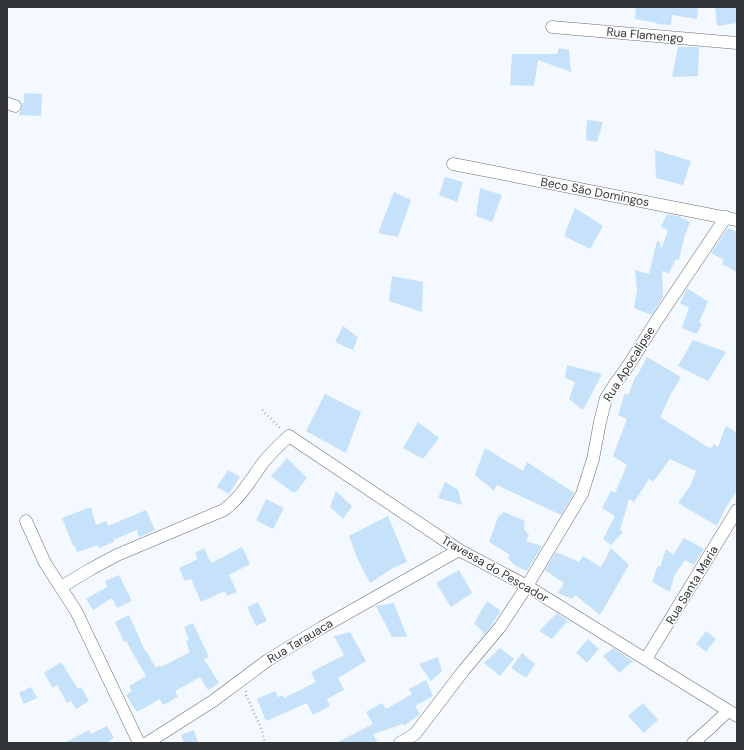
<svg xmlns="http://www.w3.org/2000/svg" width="744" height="750" font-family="'DM Sans',sans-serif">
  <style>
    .building { fill: #c6e2fa }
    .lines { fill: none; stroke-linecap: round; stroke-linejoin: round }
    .street-casing { stroke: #676d73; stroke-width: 13 }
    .path { stroke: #acb1b4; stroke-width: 2.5; stroke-dasharray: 1 3; stroke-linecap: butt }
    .street { stroke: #fff; stroke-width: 12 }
    .labels { text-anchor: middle; stroke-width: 3; stroke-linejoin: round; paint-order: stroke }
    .street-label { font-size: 12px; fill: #333638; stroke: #fff }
  </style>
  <rect width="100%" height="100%" fill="#f3f9fe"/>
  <g class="building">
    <polygon points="636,7 698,7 697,19 672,15 671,25 657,24 657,23 635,19"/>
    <polygon points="715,7 737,7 737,23 717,26"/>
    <polygon points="678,47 699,47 698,76 672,77"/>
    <polygon points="559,48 569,50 571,72 538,60 534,86 510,85 512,54 557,54"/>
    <polygon points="24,93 42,94 41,116 18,115 22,108 22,103 24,103"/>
    <polygon points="587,120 603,122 597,142 586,140"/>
    <polygon points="655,150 691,161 683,185 656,178"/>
    <polygon points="445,177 463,182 457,202 439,195"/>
    <polygon points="480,188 502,195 492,222 476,216"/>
    <polygon points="394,192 411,200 398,237 378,233"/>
    <polygon points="575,208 603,226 590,249 564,236"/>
    <polygon points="667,214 679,216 690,222 684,238 679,260 676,259 669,273 662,271 663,297 652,315 634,308 637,290 635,270 649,274 657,241 660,242 661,250 668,231 661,226"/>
    <polygon points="728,228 737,232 737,272 722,264 724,260 711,253"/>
    <polygon points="392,276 423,282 422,312 389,301"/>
    <polygon points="687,288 708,302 699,322 702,325 696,334 682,328 689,307 680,304"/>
    <polygon points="343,326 358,337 353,350 335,342"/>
    <polygon points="693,340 726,352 708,381 678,366"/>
    <polygon points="647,357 681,377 670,396 660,417 711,449 714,444 718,447 726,426 737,433 737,491 726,507 717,526 678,503 691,485 696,471 670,459 653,482 649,479 634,502 629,499 620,530 623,532 611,545 603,539 615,516 602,508 611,491 615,493 627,465 613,456 627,419 618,415 625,393 628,395 636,375 637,376"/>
    <polygon points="567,365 602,374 583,410 569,399 575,382 565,378"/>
    <polygon points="325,394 361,412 346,453 306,431"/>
    <polygon points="418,422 439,438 423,459 403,448"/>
    <polygon points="485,448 523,471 527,462 574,493 561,515 497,485 494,491 475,475"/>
    <polygon points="287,458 307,478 296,492 292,492 271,476"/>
    <polygon points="228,470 240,477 229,494 217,487"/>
    <polygon points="445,482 458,490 462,505 438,498"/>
    <polygon points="336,491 352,506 343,519 330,507"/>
    <polygon points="266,499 284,508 273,529 256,520"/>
    <polygon points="91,507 96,525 106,521 108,526 146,510 155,530 139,537 137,530 113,540 114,542 99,548 98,545 77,552 75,546 73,546 62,518"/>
    <polygon points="504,512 525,521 524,529 529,535 526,541 542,546 527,571 516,566 508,559 509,554 489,542 498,517"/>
    <polygon points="388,516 407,562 393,568 370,583 358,560 349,536"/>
    <polygon points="684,538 704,549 694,565 685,560 674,576 670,592 652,582 658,565 660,567 666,549 673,555"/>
    <polygon points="242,547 250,564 229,575 237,592 227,596 225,591 201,602 191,579 185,581 179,568 198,559 195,553 204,548 211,563"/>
    <polygon points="611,548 629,565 600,615 575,595 572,599 558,593 564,583 545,570 556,552 579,562 583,556 601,567"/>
    <polygon points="459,570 472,593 451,607 436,583"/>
    <polygon points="119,575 132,601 117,608 112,598 93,610 86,599 107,587 105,581"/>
    <polygon points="487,601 501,611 485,634 474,623"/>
    <polygon points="258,602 267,621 256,626 247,607"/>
    <polygon points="394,603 407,637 392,637 376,606"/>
    <polygon points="557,613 568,621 552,639 539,631"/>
    <polygon points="129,615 145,651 146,651 156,668 160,665 161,667 190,652 186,641 189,640 184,627 193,623 209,657 204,659 219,683 208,690 200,677 175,691 178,697 163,705 160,699 137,712 126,695 132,691 129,686 146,676 126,641 124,642 115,622"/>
    <polygon points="706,631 716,639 706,652 696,644"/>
    <polygon points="350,632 366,661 338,678 344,690 327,699 330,706 313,715 307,703 266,721 257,699 275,691 278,697 283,695 284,698 316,682 311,672 344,655 334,636"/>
    <polygon points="588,639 599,649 587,663 576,653"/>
    <polygon points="500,648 514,659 500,676 484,663"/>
    <polygon points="613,648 633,661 619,673 603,656"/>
    <polygon points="522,653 535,664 526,678 511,668"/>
    <polygon points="438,657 442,671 431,681 419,664"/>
    <polygon points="61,662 78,689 81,687 89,701 76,709 71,701 67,703 57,685 53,688 44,673"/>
    <polygon points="426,680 433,696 415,706 420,714 404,726 403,724 373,734 378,743 336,743 373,724 366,712 382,703 386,709 412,694 409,689"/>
    <polygon points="31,687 37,698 24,704 19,693"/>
    <polygon points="643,703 658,720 644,733 628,716"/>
    <polygon points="107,726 114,738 106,743 64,743 89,730 91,734"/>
    <polygon points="194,730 198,743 184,743 181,735"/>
  </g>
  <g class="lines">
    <defs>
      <g id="street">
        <polyline points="552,27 737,43"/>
        <polyline points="7,103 15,106"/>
        <polyline points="453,164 737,220"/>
        <polyline points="26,521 45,563 76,611 139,743"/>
        <path d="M61,587l30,-18 26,-14 107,-45c17,-13 26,-29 38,-46 8,-10 17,-19 27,-28l170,114 68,36 210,130"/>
        <polyline points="646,659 737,510"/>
        <polyline points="147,743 213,701 268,660 321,628 459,550"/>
        <polyline points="400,743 415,734 464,670 500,627 527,586 582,494 593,459 600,422 606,398 615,384 630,363 655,323 726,217"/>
        <polyline points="693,743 709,729 728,711"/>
      </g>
    </defs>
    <use href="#street" class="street-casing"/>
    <g class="path">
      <polyline points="262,410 280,428"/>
      <polyline points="246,691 246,695 261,728 265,743"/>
    </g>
    <use href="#street" class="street"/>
  </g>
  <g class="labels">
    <g class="street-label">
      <text transform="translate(645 35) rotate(5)" y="4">Rua Flamengo</text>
      <text transform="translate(595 192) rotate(11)" y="4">Beco São Domingos</text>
      <text transform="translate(629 364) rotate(-58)" y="4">Rua Apocalipse</text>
      <text transform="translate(495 569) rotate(30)" y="4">Travessa do Pescador</text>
      <text transform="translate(692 585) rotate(-59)" y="4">Rua Santa Maria</text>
      <text transform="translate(300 641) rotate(-31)" y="4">Rua Tarauaca</text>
    </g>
  </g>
  <rect width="744" height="750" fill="none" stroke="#333638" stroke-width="16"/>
</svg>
